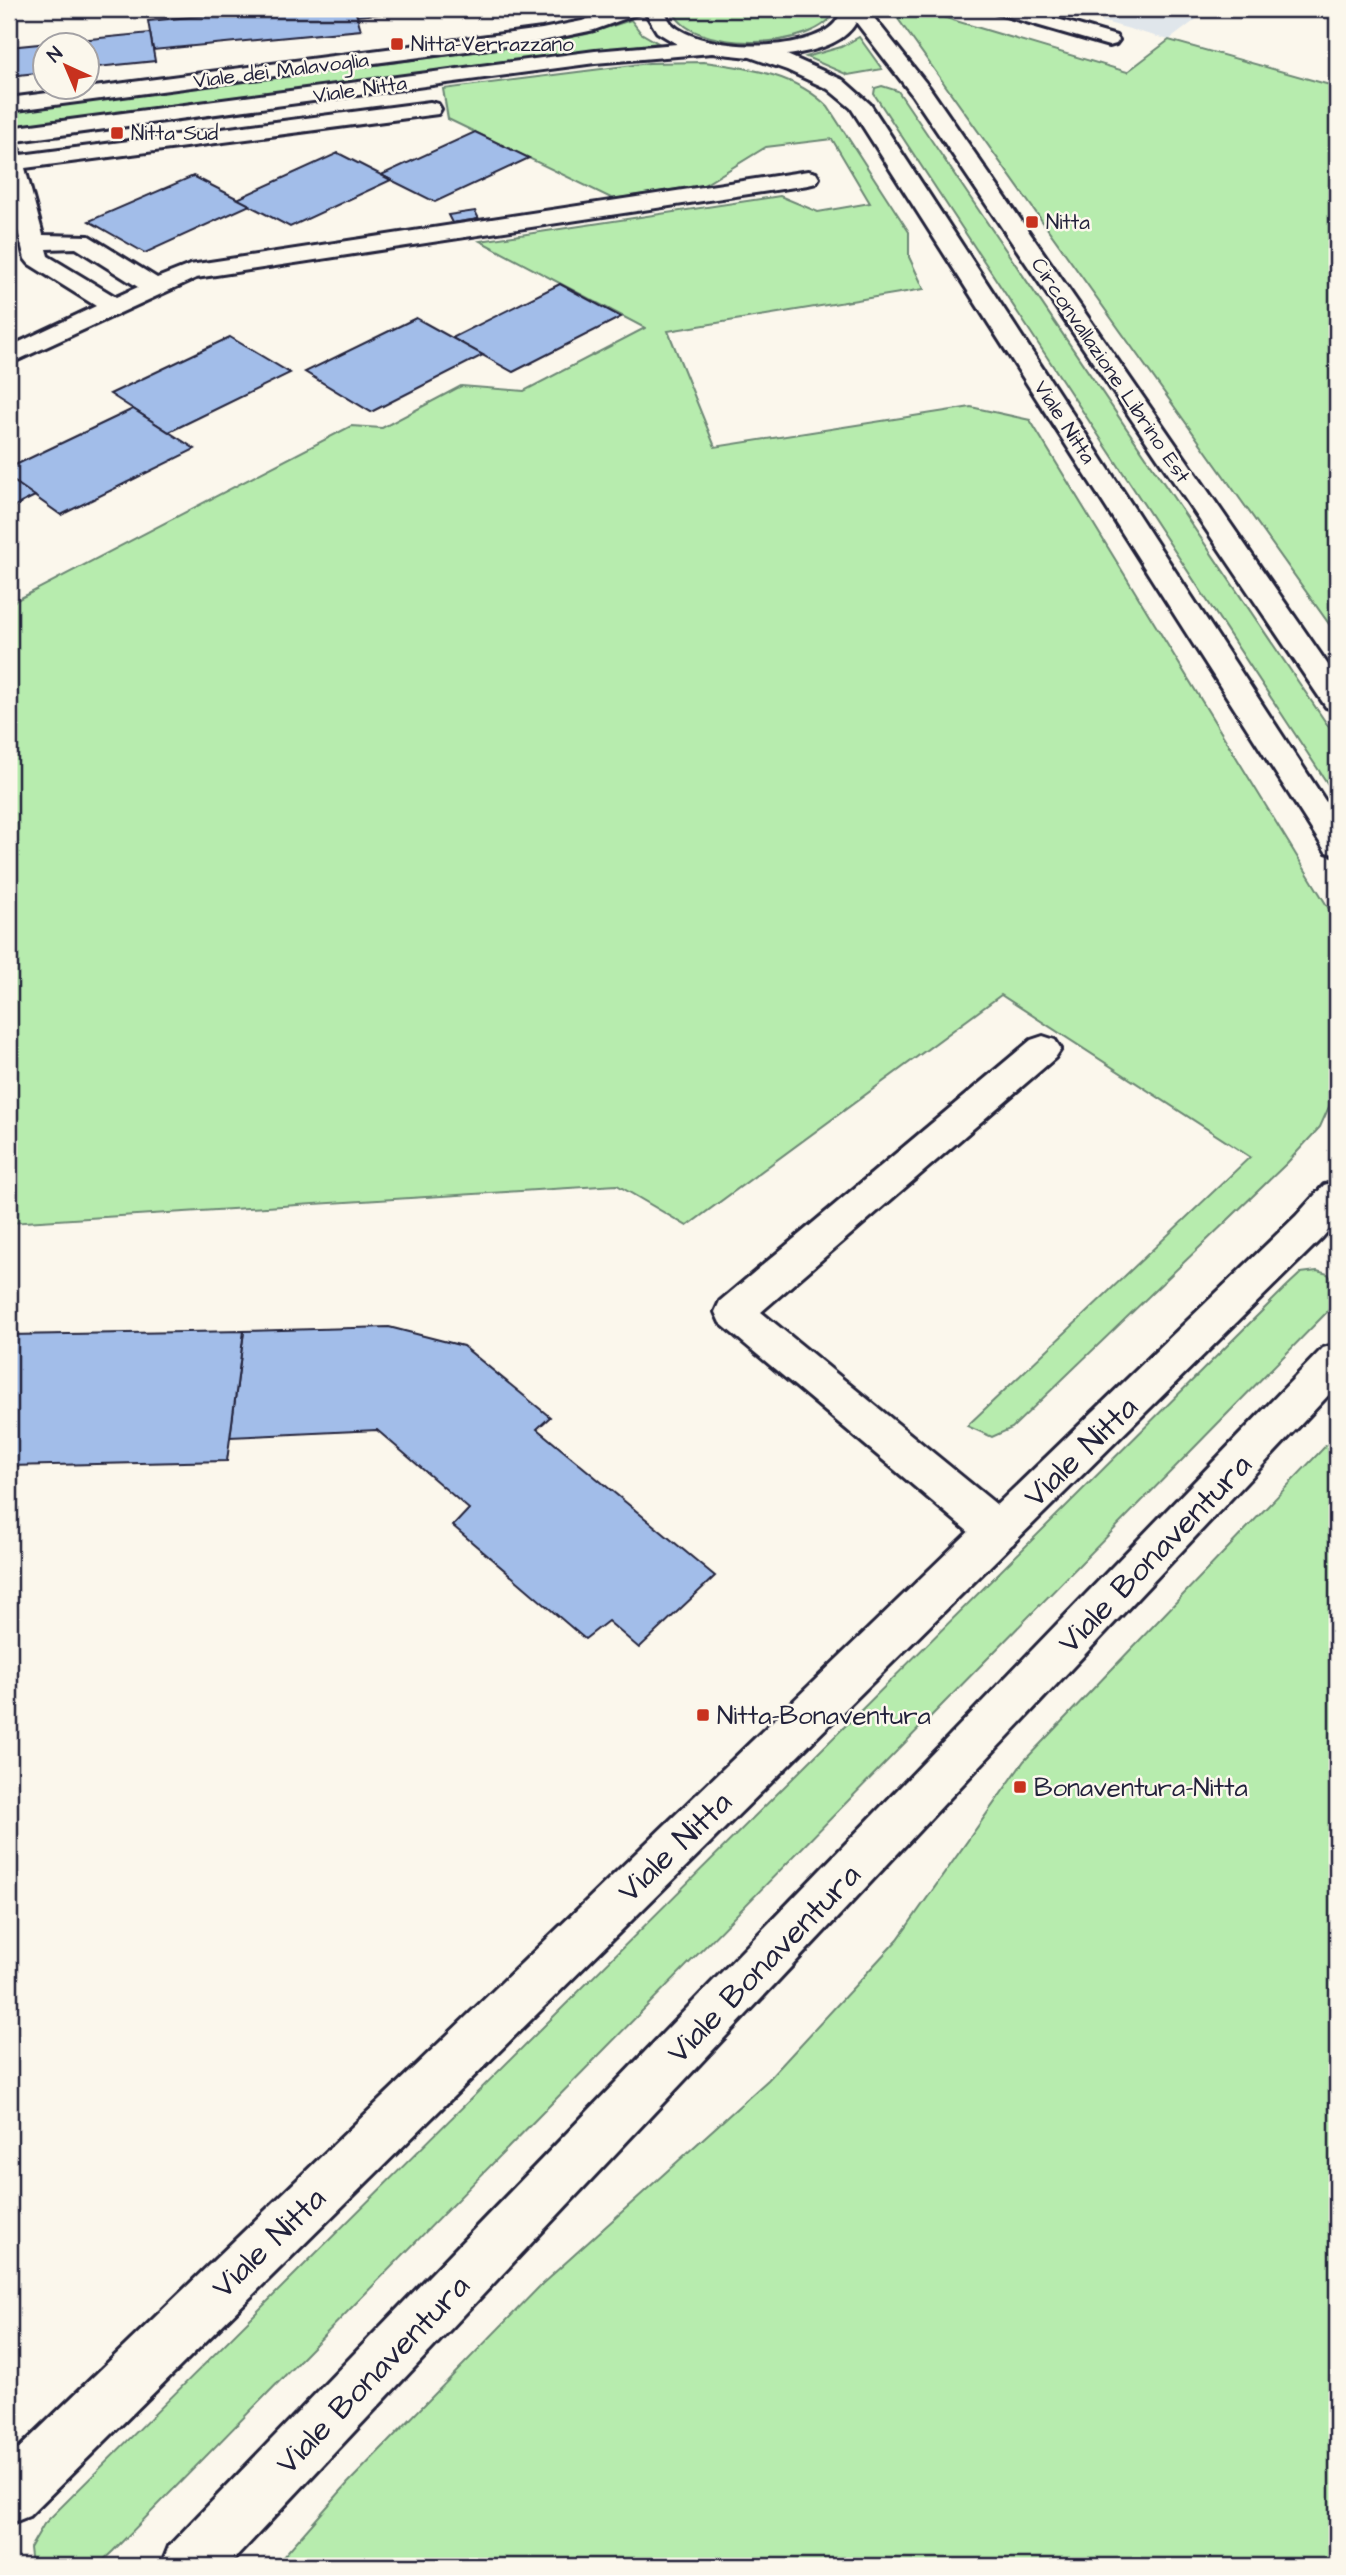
<svg xmlns="http://www.w3.org/2000/svg" width="1346" height="2575" font-family="'Architects Daughter',sans-serif">
  <style>
    .built { fill: #e0e6eb }
    .green { fill: #b7ecae; stroke: #6c8774; stroke-width: 2 }
    .building { fill: #a2bde9; stroke: #22223b; stroke-width: 2 }
    .lines { fill: none; stroke-linecap: round; stroke-linejoin: round }
    .service-casing { stroke: #22223b; stroke-width: 6 }
    .minor-casing { stroke: #22223b; stroke-width: 6 }
    .secondary-casing { stroke: #22223b; stroke-width: 6 }
    .service { fill: #fbf7ec; fill-rule: evenodd }
    .minor { fill: #fbf7ec; fill-rule: evenodd }
    .secondary { fill: #fbf7ec; fill-rule: evenodd }
    .poi-dot { fill: #c8321e; stroke: #fbf7ec; stroke-width: 2.5 }
    .labels { text-anchor: middle; stroke-width: 5; stroke-linejoin: round; paint-order: stroke }
    .far-poi-label { font-size: 21px; fill: #22223b; stroke: #fbf7ec; text-anchor: start }
    .far-street-label { font-size: 21px; fill: #22223b; stroke: #fbf7ec }
    .poi-label { font-size: 26px; fill: #22223b; stroke: #fbf7ec; text-anchor: start }
    .near-street-label { font-size: 32px; fill: #22223b; stroke: #fbf7ec }
  </style>
  <rect width="100%" height="100%" fill="#fbf7ec"/>
  <filter id="ink" filterUnits="userSpaceOnUse"><feTurbulence type="fractalNoise" baseFrequency=".0143" numOctaves="2"/><feDisplacementMap in="SourceGraphic" scale="14" xChannelSelector="R" yChannelSelector="G"/><feConvolveMatrix kernelMatrix="1 2 1 2 8 2 1 2 1" color-interpolation-filters="sRGB"/></filter>
  <g filter="url(#ink)">
    <polygon class="built" points="1058,9 1210,9 1169,40"/>
    <g class="green">
      <path d="M673,9h163c-16,43 -152,45 -163,0z"/>
      <polygon points="891,9 943,9 939,16 1127,72 1169,40 1337,87 1337,635"/>
      <polygon points="631,20 641,33 658,43 9,127 9,112 528,45 587,34"/>
      <polygon points="859,37 882,69 848,75 806,57 841,47"/>
      <path d="M704,62c44,6 92,12 124,45l81,125v25l15,32 -256,42 47,116 256,-40 59,13 307,502v167l-17,38 -33,36 -275,265 -20,9 -25,-11 283,-269 -249,-162 -314,231 -70,-41 -608,38v-619l342,-178 31,2 79,-42 63,5 121,-63 -165,-87 300,-45 38,16 52,-9 -38,-64 -66,8 -62,38 -91,14 -165,-80 -5,-30 206,-26z"/>
      <polygon points="882,86 898,91 1337,739 1337,798 874,94 875,88"/>
      <polygon points="1317,1271 1328,1274 1337,1287 1337,1300 1328,1311 113,2551 97,2566 32,2566 30,2548 44,2524 1286,1287 1301,1273"/>
      <polygon points="1337,1434 1337,2566 275,2566 348,2483 542,2284 768,2080 898,1939 1024,1761"/>
    </g>
    <g class="building">
      <polygon points="274,9 355,9 361,30 153,50 148,21"/>
      <polygon points="355,9 434,9 357,16"/>
      <polygon points="150,33 155,61 88,68 88,46 46,46 46,72 9,76 9,47"/>
      <polygon points="475,132 529,158 435,202 381,175"/>
      <polygon points="338,153 391,180 290,227 237,199"/>
      <polygon points="193,176 250,205 145,253 89,221"/>
      <polygon points="475,211 479,219 452,223 448,215"/>
      <polygon points="560,284 621,317 513,372 452,338"/>
      <polygon points="416,318 483,355 371,412 305,372"/>
      <polygon points="230,337 290,373 169,432 110,394"/>
      <polygon points="133,409 195,449 61,515 9,478 9,468"/>
      <polygon points="9,478 35,496 9,509"/>
      <polygon points="389,1327 463,1346 550,1417 537,1429 715,1576 639,1648 608,1621 585,1639 453,1526 469,1509 377,1430 230,1437 244,1331"/>
      <polygon points="244,1331 227,1461 9,1466 9,1335"/>
    </g>
    <g class="lines">
      <defs>
        <g id="service">
          <path d="M430,102l8,2 3,5 -3,5 -413,54 18,67 46,1 68,42 33,-13 618,-94 8,2 3,5 -3,5 -8,2 -612,93 -187,86v-17l87,-41 -67,-42 -4,-5 -16,-64v-51l8,2 4,9zM76,248l62,39 -22,10 -68,-41 -2,-7z"/>
          <polygon points="1043,1036 1055,1040 1061,1049 1055,1058 761,1312 1013,1518 1019,1531 1013,1544 998,1549 983,1544 720,1323 715,1312 720,1301 1031,1040"/>
        </g>
        <polygon id="minor" points="992,9 1023,9 1116,36 1119,40 1116,44 1109,46 995,13"/>
        <g id="secondary">
          <path d="M615,9h48c3,4 5,10 8,14 28,29 137,31 164,0 3,-4 6,-10 8,-14h24l62,78 408,591v32l-11,-3 -413,-611 -57,-74c-12,23 -46,30 -69,33l56,25 27,24 467,715v36l-11,-3 -475,-744 -23,-19 -41,-19 -37,-13 -38,-4 -117,10 -586,79v-14l586,-77 82,-7 -20,-12 -14,-23 -3,4 -46,17 -52,11 -533,70v-13l533,-69 40,-8z"/>
          <polygon points="1337,1181 1337,1220 1322,1238 29,2516 9,2524 9,2458 1296,1216 1324,1185"/>
          <polygon points="1337,1344 1337,1386 228,2566 161,2566 169,2546 1323,1348"/>
        </g>
      </defs>
      <use href="#service" class="service-casing"/>
      <use href="#minor" class="minor-casing"/>
      <use href="#secondary" class="secondary-casing"/>
      <use href="#service" class="service"/>
      <use href="#minor" class="minor"/>
      <use href="#secondary" class="secondary"/>
    </g>
  </g>
  <g class="poi-dot">
    <rect x="390" y="37" width="14" height="14" rx="3.5"/>
    <rect x="110" y="126" width="14" height="14" rx="3.5"/>
    <rect x="1025" y="215" width="14" height="14" rx="3.5"/>
    <rect x="696" y="1708" width="14" height="14" rx="3.5"/>
    <rect x="1013" y="1780" width="14" height="14" rx="3.5"/>
  </g>
  <g class="labels">
    <g class="far-poi-label">
      <text x="411" y="51">Nitta-Verrazzano</text>
      <text x="131" y="140">Nitta Sud</text>
      <text x="1046" y="229">Nitta</text>
    </g>
    <g class="far-street-label">
      <text transform="translate(281 70) rotate(-7)" y="7">Viale dei Malavoglia</text>
      <text transform="translate(360 89) rotate(-8)" y="7">Viale Nitta</text>
      <text transform="translate(1111 370) rotate(56)" y="7">Circonvallazione Librino Est</text>
      <text transform="translate(1065 422) rotate(57)" y="7">Viale Nitta</text>
    </g>
    <g class="poi-label">
      <text x="717" y="1724">Nitta-Bonaventura</text>
      <text x="1034" y="1796">Bonaventura-Nitta</text>
    </g>
    <g class="near-street-label">
      <text transform="translate(1080 1451) rotate(-44)" y="11">Viale Nitta</text>
      <text transform="translate(1154 1553) rotate(-46)" y="11">Viale Bonaventura</text>
      <text transform="translate(674 1846) rotate(-44)" y="11">Viale Nitta</text>
      <text transform="translate(763 1963) rotate(-46)" y="11">Viale Bonaventura</text>
      <text transform="translate(268 2242) rotate(-44)" y="11">Viale Nitta</text>
      <text transform="translate(372 2374) rotate(-46)" y="11">Viale Bonaventura</text>
    </g>
  </g>
  <rect width="1346" height="2575" fill="none" stroke="#fbf7ec" stroke-width="35"/>
  <rect x="18" y="18" width="1311" height="2540" fill="none" stroke="#22223b" stroke-width="2.5" filter="url(#ink)"/>
  <g transform="translate(66 66) rotate(316)"><circle r="33" fill="#fbf7ec" stroke="#a4a2a5" stroke-width="2"/>
  <path d="M0-5L12 26L0 18L-12 26Z" fill="#c8321e"/>
  <text y="-10" font-size="19" font-weight="bold" text-anchor="middle" fill="#22223b">N</text>
  </g>
</svg>
